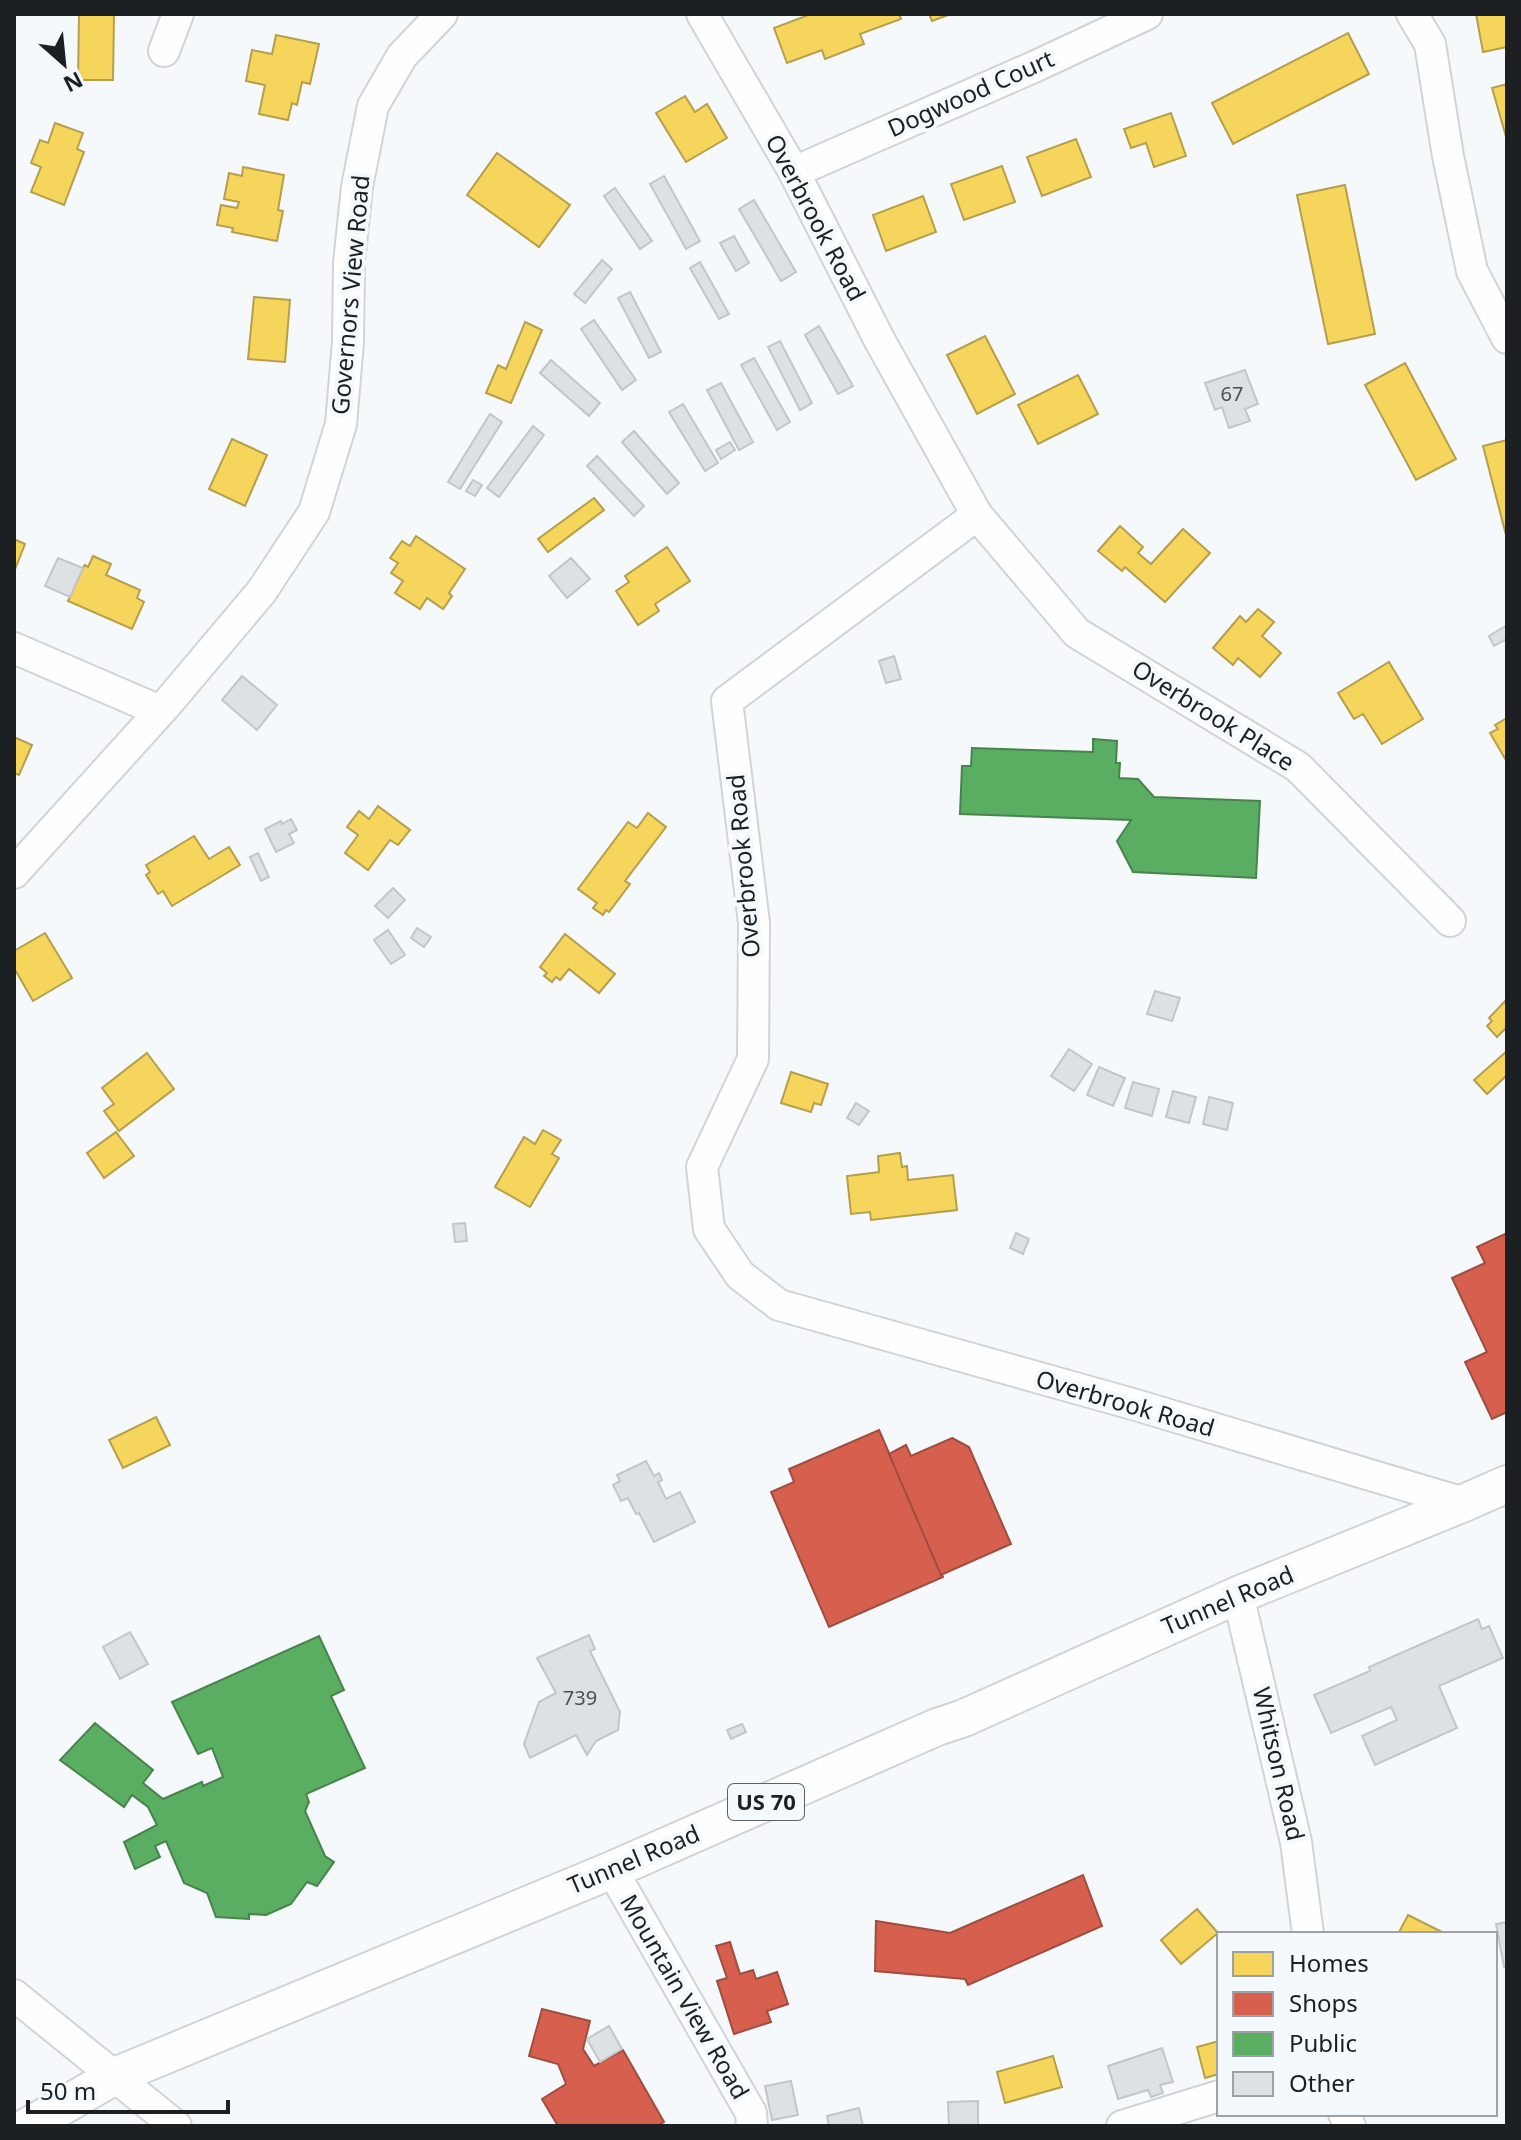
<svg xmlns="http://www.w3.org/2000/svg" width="1521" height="2140" font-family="'Noto Sans',sans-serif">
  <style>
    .homes { fill: #f6d55c; stroke: #b59f4b; stroke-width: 2 }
    .shops { fill: #d6604d; stroke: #9e4d40; stroke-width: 2 }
    .public { fill: #5aae61; stroke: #48834e; stroke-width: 2 }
    .building { fill: #dee1e3; stroke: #c3c6c8; stroke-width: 2 }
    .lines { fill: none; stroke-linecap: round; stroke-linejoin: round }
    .minor-casing { stroke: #d1d4d6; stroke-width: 34 }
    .major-casing { stroke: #d1d4d6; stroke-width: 40 }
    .minor { stroke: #fefefe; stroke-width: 30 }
    .major { stroke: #fefefe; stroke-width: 36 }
    .labels { text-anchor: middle; stroke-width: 8; stroke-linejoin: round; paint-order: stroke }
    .number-label { font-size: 20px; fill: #4d5052 }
    .shield { fill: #f4f9fd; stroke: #5e6164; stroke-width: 2 }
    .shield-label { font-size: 22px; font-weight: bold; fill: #1d2022 }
    .street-label { font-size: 24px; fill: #1d2022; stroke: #f4f9fd }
  </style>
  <rect width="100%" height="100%" fill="#f6f9fb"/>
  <g class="homes">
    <polygon points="79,14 114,14 113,80 78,80"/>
    <polygon points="811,14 899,14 901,19 860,34 864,44 825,59 822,50 787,63 774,28"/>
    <polygon points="929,14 951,14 932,21"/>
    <polygon points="1476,14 1507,14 1507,47 1483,52"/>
    <polygon points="1348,33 1369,74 1233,144 1212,103"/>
    <polygon points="276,35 319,44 310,84 302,82 297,105 292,103 288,120 259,114 265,85 246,81 252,50 272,54"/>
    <polygon points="1507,84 1507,140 1492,88"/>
    <polygon points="685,96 695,112 707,104 727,138 686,162 656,113"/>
    <polygon points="1171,113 1186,156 1154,167 1146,143 1131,148 1124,129"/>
    <polygon points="55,123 83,133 77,149 84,152 64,205 31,192 41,167 31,163 40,140 48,143"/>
    <polygon points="1076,139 1091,177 1042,196 1027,157"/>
    <polygon points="497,153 570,205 539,247 467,195"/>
    <polygon points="1002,166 1015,202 964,220 951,184"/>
    <polygon points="243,167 284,175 278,210 283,211 277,241 232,232 233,228 217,225 221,205 237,208 239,202 224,199 229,173 242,176"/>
    <polygon points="1345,185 1375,334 1328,344 1297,195"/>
    <polygon points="923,196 936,232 886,251 873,215"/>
    <polygon points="254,297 290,300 285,362 248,359"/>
    <polygon points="525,322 542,330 511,403 486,393 498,365 506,369"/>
    <polygon points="985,336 1015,394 977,414 947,355"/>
    <polygon points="1405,363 1456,459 1416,480 1365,385"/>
    <polygon points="1078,375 1098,414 1038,444 1018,405"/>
    <polygon points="232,439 267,455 245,506 209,489"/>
    <polygon points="1507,440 1507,539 1483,446"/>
    <polygon points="594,498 604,510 548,552 538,539"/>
    <polygon points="1120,526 1143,547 1138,553 1151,564 1183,529 1210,553 1165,602 1125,567 1122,571 1098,551"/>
    <polygon points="416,536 465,569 449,593 452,596 443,609 427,598 420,609 395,593 403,581 391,573 398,563 390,558 402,541 410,546"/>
    <polygon points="14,539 25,544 14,572"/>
    <polygon points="667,547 690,581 655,604 659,611 638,625 616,591 629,582 625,576"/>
    <polygon points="93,556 111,564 106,575 140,590 137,598 144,602 132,629 68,601 83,568 85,565 88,567"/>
    <polygon points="1258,609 1274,622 1262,636 1281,653 1260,677 1238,658 1233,665 1213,648 1240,616 1246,622"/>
    <polygon points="1389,662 1423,719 1382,744 1363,714 1354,719 1338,693"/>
    <polygon points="1507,718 1507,762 1490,733 1498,729 1495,725"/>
    <polygon points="14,737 32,745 19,775 14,773"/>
    <polygon points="378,806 410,830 398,845 390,840 368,870 345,853 358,835 347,827 359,811 369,819"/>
    <polygon points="648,813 666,827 625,881 630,884 609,912 606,910 603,915 593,908 597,903 578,889 628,822 637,828"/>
    <polygon points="194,836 209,859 229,847 240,865 172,906 163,891 158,894 146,875 150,872 146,865"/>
    <polygon points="45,933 72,978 33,1001 14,968 14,951"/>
    <polygon points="565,934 615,974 599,993 569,969 560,980 556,977 552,982 544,976 547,973 540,967"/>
    <polygon points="1507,999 1507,1029 1506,1028 1497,1037 1487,1026 1492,1021 1489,1018"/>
    <polygon points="1507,1051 1507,1075 1487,1094 1474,1080"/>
    <polygon points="147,1053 174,1089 119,1131 104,1111 114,1104 102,1088"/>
    <polygon points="791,1072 828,1084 821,1105 814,1103 811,1112 781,1103"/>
    <polygon points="543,1130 561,1140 552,1154 559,1158 530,1207 495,1187 524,1137 535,1144"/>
    <polygon points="116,1132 134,1156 104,1178 87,1153"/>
    <polygon points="900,1153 902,1167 907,1166 908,1180 953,1175 957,1210 871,1220 870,1212 851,1214 847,1176 879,1172 878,1156"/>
    <polygon points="156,1417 170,1445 123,1468 109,1440"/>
    <polygon points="1197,1909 1218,1933 1181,1964 1161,1940"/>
    <polygon points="1408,1915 1442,1932 1441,1934 1398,1934"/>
    <polygon points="1219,2041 1219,2074 1205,2078 1197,2047"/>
    <polygon points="1053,2056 1062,2087 1005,2103 997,2072"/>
  </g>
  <g class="shops">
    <polygon points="1507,1233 1507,1412 1492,1419 1465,1362 1487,1352 1452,1278 1485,1263 1477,1247"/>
    <polygon points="879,1430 943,1577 829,1627 771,1492 794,1482 789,1469"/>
    <polygon points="952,1438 969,1447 1011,1544 941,1575 889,1454 906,1445 911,1456"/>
    <polygon points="1083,1875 1102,1926 968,1985 965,1979 875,1971 876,1921 950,1933"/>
    <polygon points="730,1942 740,1974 753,1970 756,1979 777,1972 788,2004 767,2011 771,2022 734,2034 717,1981 727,1978 716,1946"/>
    <polygon points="542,2009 590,2021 583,2049 594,2066 623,2050 664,2122 657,2126 558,2126 542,2099 566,2084 558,2064 529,2056"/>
  </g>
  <g class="public">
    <polygon points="1093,739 1117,741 1116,763 1120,763 1119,778 1138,779 1154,797 1260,801 1256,878 1133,872 1117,841 1131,820 960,814 962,766 971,766 972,748 1093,752"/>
    <polygon points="319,1636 344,1690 331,1696 365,1768 306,1794 309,1802 305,1811 325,1856 334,1862 317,1886 307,1882 291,1904 266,1915 249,1914 249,1919 216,1917 207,1893 184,1883 166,1841 155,1846 160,1857 135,1869 124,1842 157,1825 148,1807 132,1795 124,1807 60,1760 95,1723 153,1770 143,1783 163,1799 202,1782 203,1786 223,1777 212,1748 198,1754 172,1702"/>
  </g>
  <g class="building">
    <polygon points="664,176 700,241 686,249 650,184"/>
    <polygon points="615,188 652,241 640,249 604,196"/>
    <polygon points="754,200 796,272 781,281 739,209"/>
    <polygon points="734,236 749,263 736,271 720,243"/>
    <polygon points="602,260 612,269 585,303 574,294"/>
    <polygon points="700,262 729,314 719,319 690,268"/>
    <polygon points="630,292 661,352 649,358 618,298"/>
    <polygon points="594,320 636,380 622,390 581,329"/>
    <polygon points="819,326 853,386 838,394 805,335"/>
    <polygon points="780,341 812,403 800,410 768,347"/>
    <polygon points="754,358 790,422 777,430 741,365"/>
    <polygon points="551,360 600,403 589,416 540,373"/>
    <polygon points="1245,370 1258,404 1245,409 1250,421 1229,428 1222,407 1215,410 1205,383"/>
    <polygon points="721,383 753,442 739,450 707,390"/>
    <polygon points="683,404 718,463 705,471 669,412"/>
    <polygon points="490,414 502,422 460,489 448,482"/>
    <polygon points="533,426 544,435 499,497 487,488"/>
    <polygon points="634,431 679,483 667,494 622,442"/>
    <polygon points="730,442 735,450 721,459 716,450"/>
    <polygon points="597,456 644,506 634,516 587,466"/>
    <polygon points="473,480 482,485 475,496 466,491"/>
    <polygon points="58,558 83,568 70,597 45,586"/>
    <polygon points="571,558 590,579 567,598 549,576"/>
    <polygon points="1507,625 1507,639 1494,646 1489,636"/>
    <polygon points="894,656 901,679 886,683 879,661"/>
    <polygon points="242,676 277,705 257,730 222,700"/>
    <polygon points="291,819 297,830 289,834 294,843 276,852 265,829 281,821 282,824"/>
    <polygon points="258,853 269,877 261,881 250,857"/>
    <polygon points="393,888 405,900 388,918 375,906"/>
    <polygon points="417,928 431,937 424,947 411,938"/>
    <polygon points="388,930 405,955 391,964 374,940"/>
    <polygon points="1155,991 1180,998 1172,1021 1147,1014"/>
    <polygon points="1069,1049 1092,1064 1074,1091 1051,1076"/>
    <polygon points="1099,1067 1125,1078 1113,1106 1087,1095"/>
    <polygon points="1133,1082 1159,1089 1152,1116 1125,1108"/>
    <polygon points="1173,1091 1196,1097 1189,1123 1166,1117"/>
    <polygon points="1209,1097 1233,1103 1227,1130 1203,1124"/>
    <polygon points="856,1103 869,1111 859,1125 847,1118"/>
    <polygon points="465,1223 467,1241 455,1242 453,1224"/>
    <polygon points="1016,1233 1029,1239 1023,1254 1010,1248"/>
    <polygon points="646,1461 654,1476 659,1473 662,1480 658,1482 666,1499 680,1492 695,1522 654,1542 639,1513 636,1514 628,1498 621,1501 613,1485 620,1481 617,1475"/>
    <polygon points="1478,1619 1482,1629 1489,1626 1503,1658 1439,1686 1457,1728 1375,1765 1362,1736 1397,1720 1391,1707 1331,1733 1314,1695 1370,1671 1369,1667"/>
    <polygon points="130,1632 148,1664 120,1679 103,1647"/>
    <polygon points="589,1635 595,1649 590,1651 620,1712 618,1730 596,1741 587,1755 576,1735 530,1758 524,1744 539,1702 556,1693 537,1658"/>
    <polygon points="742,1724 746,1732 731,1739 727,1730"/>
    <polygon points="1507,1922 1507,1966 1504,1967 1496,1924"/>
    <polygon points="609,2026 622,2049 600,2062 587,2039"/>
    <polygon points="1162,2048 1173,2082 1160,2085 1163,2093 1151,2097 1148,2090 1118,2099 1108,2066"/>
    <polygon points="791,2081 798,2115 772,2120 765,2086"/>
    <polygon points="978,2101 978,2126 949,2126 948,2102"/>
    <polygon points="859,2108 863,2126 829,2126 827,2116"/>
  </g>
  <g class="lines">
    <defs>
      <g id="minor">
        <polyline points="702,14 794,172 880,341 977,515 1077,633 1298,767 1450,921"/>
        <polyline points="1412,14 1430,44 1448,156 1472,271 1507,338"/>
        <polyline points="164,51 178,14"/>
        <polyline points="794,172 1036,66 1147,14"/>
        <polyline points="977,515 727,701 754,923 753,1059 702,1167 709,1229 740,1275 779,1305 1136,1405 1464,1503"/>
        <polyline points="14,648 160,711"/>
        <polyline points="14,873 166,705 262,591 314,512 341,424 348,342 349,263 357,187 373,106 402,56 442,14"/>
        <polyline points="1238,1595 1296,1842 1308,1934"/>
        <polyline points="612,1870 751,2113 752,2126"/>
        <polyline points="14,1995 176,2126"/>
        <polyline points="1344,2114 1350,2126"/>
        <polyline points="1122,2126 1219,2096"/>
      </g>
      <polyline id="major" points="28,2126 115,2076 612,1870 937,1727 964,1718 1238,1595 1464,1503 1507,1484"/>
    </defs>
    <use href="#minor" class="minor-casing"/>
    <use href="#major" class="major-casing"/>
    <use href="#minor" class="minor"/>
    <use href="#major" class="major"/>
  </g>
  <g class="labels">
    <g class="number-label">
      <text x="1232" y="401">67</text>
      <text x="580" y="1705">739</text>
    </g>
    <rect class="shield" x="728" y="1784" width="76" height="36" rx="6"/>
    <g class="shield-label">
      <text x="766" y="1810">US 70</text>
    </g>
    <g class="street-label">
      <text transform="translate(971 94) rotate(-24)" y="8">Dogwood Court</text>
      <text transform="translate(815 218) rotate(62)" y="8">Overbrook Road</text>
      <text transform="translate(351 295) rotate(-85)" y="8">Governors View Road</text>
      <text transform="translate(1213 716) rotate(32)" y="8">Overbrook Place</text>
      <text transform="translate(744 866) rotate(-95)" y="8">Overbrook Road</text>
      <text transform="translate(1125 1404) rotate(16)" y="8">Overbrook Road</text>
      <text transform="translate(1228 1601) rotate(-23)" y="8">Tunnel Road</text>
      <text transform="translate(1278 1764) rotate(77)" y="8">Whitson Road</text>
      <text transform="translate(634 1860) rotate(-23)" y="8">Tunnel Road</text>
      <text transform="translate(684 1997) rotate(60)" y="8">Mountain View Road</text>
    </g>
  </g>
  <rect width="1521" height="2140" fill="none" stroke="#1d2022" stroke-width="32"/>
  <rect x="1217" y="1932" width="280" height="184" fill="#f4f9fd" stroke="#9ea2a5" stroke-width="2"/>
  <rect x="1233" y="1952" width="40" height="24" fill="#f6d55c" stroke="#9ea2a5" stroke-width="2"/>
  <text x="1289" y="1972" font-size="24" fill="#1d2022">Homes</text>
  <rect x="1233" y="1992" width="40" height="24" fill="#d6604d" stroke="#9ea2a5" stroke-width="2"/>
  <text x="1289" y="2012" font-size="24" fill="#1d2022">Shops</text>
  <rect x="1233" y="2032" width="40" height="24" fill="#5aae61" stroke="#9ea2a5" stroke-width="2"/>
  <text x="1289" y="2052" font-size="24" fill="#1d2022">Public</text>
  <rect x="1233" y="2072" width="40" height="24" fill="#dee1e3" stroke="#9ea2a5" stroke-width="2"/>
  <text x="1289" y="2092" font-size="24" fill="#1d2022">Other</text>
  <g transform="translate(64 64) rotate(153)" stroke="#f4f9fd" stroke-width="6" paint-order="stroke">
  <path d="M0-6L14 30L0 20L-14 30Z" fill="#1d2022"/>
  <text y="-12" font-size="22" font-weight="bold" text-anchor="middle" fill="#1d2022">N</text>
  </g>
  <path d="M28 2100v12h200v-12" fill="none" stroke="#1d2022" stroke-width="4"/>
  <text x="40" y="2100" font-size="24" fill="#1d2022" stroke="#f4f9fd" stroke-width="6" paint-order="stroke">50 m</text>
</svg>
